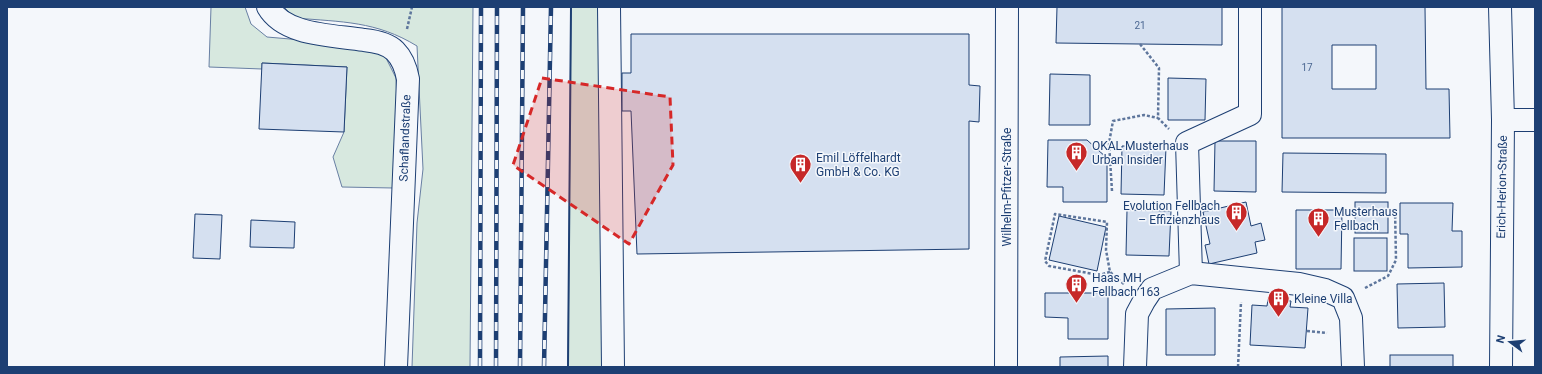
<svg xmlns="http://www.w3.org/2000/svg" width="1542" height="374" font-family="Roboto,sans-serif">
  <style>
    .green { fill: #d7e8df; stroke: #687fa3 }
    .building { fill: #d5e0f0; stroke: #1d3f73; fill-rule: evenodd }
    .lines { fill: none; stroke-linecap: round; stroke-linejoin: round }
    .minor-casing { stroke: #1d3f73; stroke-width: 24 }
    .path { stroke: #5e769c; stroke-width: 2.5; stroke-dasharray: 3 2; stroke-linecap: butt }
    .minor { stroke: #f4f7fb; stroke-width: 22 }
    .rail-casing { stroke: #1d3f73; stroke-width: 4.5 }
    .rail { stroke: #f4f7fb; stroke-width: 3; stroke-dasharray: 9; stroke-linecap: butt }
    .wall { stroke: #1d3f73; stroke-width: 2 }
    .marked { fill: #d62828; fill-opacity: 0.2; stroke: #d62828; stroke-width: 3; stroke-dasharray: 8 5; stroke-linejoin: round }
    .labels { text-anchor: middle; stroke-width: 3; stroke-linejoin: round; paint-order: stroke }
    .number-label { font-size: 10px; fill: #4b6792 }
    .street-label { font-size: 12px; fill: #1d3f73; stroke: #f4f7fb }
    .poi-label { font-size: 12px; fill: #1d3f73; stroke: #f4f7fb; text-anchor: start }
  </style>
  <rect width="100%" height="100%" fill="#f4f7fb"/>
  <g class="green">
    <polygon points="211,7 245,7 251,24 267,37 359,45 383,52 396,78 398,126 393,188 342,187 333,157 344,132 347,67 262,63 262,69 209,67"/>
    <path d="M284,7h189l-3,360h-58l5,-144 6,-54 -6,-123c-41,-25 -75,-24 -122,-28z"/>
    <polygon points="571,7 609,7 606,367 568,367"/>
  </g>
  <g class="building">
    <polygon points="1057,7 1222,7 1222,45 1056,43"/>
    <path d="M1282,7h143l1,82h23l1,49h-168zM1332,45h44v44h-44z"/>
    <polygon points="631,34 969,34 969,85 980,86 979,122 969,121 969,249 637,254 631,111 622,111 622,73 631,73"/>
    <polygon points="262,63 347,67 344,132 259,129"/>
    <polygon points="1050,74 1090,75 1090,125 1049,125"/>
    <polygon points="1168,78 1206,79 1205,120 1168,120"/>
    <polygon points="1048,140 1087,140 1107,158 1107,202 1063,202 1063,187 1047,187"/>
    <polygon points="1215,141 1256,141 1256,192 1214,191"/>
    <polygon points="1122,146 1166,147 1164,195 1121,194"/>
    <polygon points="1283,153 1386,154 1386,193 1282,192"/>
    <polygon points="1246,202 1251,226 1261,223 1265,240 1255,242 1257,253 1209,264 1205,245 1210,244 1203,212"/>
    <rect x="1355" y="202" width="33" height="31"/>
    <polygon points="1400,203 1453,203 1452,231 1462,231 1462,267 1408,268 1408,234 1400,234"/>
    <polygon points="1127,210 1171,211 1169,256 1126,255"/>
    <polygon points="1296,210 1342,210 1341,269 1296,269"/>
    <polygon points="195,214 222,215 220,259 193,258"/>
    <polygon points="1059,216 1106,227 1097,271 1049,260"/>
    <polygon points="251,220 295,222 294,248 250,247"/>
    <rect x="1354" y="238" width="33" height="33"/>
    <polygon points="1444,283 1445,327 1398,328 1397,284"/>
    <polygon points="1045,293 1108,293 1108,339 1068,339 1068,318 1045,317"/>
    <polygon points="1268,299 1291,301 1290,307 1308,308 1305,348 1250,345 1252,305 1267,306"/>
    <polygon points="1215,308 1215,355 1166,355 1166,309"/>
    <rect x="1390" y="355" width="63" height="12"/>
    <polygon points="1108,356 1108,367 1060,367 1060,357"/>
  </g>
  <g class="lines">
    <defs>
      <g id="minor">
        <path d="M268,7c17,29 65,28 96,33 10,1 23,3 31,11 8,8 11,17 13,28l-12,288"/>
        <polyline points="609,7 613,367"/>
        <polyline points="1500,7 1503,120 1501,367"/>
        <polyline points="1503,120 1535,120"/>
        <polyline points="1191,273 1187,143 1250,114 1250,7"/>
        <polyline points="1006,367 1007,7"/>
        <polyline points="1135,367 1137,314 1144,301 1152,289 1191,273 1299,284 1325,290 1343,298 1351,318 1353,367"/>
      </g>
    </defs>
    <use href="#minor" class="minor-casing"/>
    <g class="path">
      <polyline points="407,29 412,7"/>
      <polyline points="1140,44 1159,68 1158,118 1169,129"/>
      <polyline points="1112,191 1109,143 1113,121 1144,115 1158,118"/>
      <polyline points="1110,272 1099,275 1049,266 1045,261 1055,214 1107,222 1106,250 1110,272 1125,285"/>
      <polyline points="1365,288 1388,276 1396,260 1395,208"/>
      <polyline points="1307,331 1327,333"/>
      <polyline points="1238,367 1241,302"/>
    </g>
    <use href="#minor" class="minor"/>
    <defs>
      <g id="rail">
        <polyline points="480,367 481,7"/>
        <polyline points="496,367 497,7"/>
        <polyline points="520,367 523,7"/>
        <polyline points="544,367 551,7"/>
      </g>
    </defs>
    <use href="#rail" class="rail-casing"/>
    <use href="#rail" class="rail"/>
    <polyline class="wall" points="568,367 571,7"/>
  </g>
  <path class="marked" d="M542,78l128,19 3,68 -44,79 -116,-79z"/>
  <defs>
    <symbol id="building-pin" viewBox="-11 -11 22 30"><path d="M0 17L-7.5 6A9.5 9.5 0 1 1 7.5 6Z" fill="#c62828" stroke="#f4f7fb"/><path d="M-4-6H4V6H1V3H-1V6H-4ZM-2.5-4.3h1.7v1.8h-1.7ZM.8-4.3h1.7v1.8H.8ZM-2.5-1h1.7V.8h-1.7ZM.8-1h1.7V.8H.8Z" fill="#fff"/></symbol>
  </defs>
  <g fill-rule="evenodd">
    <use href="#building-pin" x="1064" y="140" width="25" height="34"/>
    <use href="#building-pin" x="788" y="152" width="25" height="34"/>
    <use href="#building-pin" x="1224" y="200" width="25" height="34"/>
    <use href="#building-pin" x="1306" y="206" width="25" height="34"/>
    <use href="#building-pin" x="1064" y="272" width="25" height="34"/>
    <use href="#building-pin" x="1266" y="286" width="25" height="34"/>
  </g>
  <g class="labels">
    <g class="number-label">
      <text x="1140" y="29">21</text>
      <text x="1307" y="71">17</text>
    </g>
    <g class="street-label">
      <text transform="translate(405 138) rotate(-88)" y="4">Schaflandstraße</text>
      <text transform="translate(1007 187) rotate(-90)" y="4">Wilhelm-Pfitzer-Straße</text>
      <text transform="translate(1502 187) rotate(-89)" y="4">Erich-Herion-Straße</text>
    </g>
    <g class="poi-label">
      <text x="1092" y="150">OKAL Musterhaus<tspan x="1092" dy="14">Urban Insider</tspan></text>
      <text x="816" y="162">Emil Löffelhardt<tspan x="816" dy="14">GmbH &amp; Co. KG</tspan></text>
      <text x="1220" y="210" text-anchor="end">Evolution Fellbach<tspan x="1220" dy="14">– Effizienzhaus</tspan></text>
      <text x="1334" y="216">Musterhaus<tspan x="1334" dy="14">Fellbach</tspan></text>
      <text x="1092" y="282">Haas MH<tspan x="1092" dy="14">Fellbach 163</tspan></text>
      <text x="1294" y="303">Kleine Villa</text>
    </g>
  </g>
  <rect width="1542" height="374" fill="none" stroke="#1d3f73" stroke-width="16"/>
  <g transform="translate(1510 342) rotate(286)" stroke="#f4f7fb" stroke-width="3" paint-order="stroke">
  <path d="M0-3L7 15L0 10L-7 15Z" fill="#1d3f73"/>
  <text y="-6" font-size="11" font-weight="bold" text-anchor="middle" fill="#1d3f73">N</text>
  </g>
</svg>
